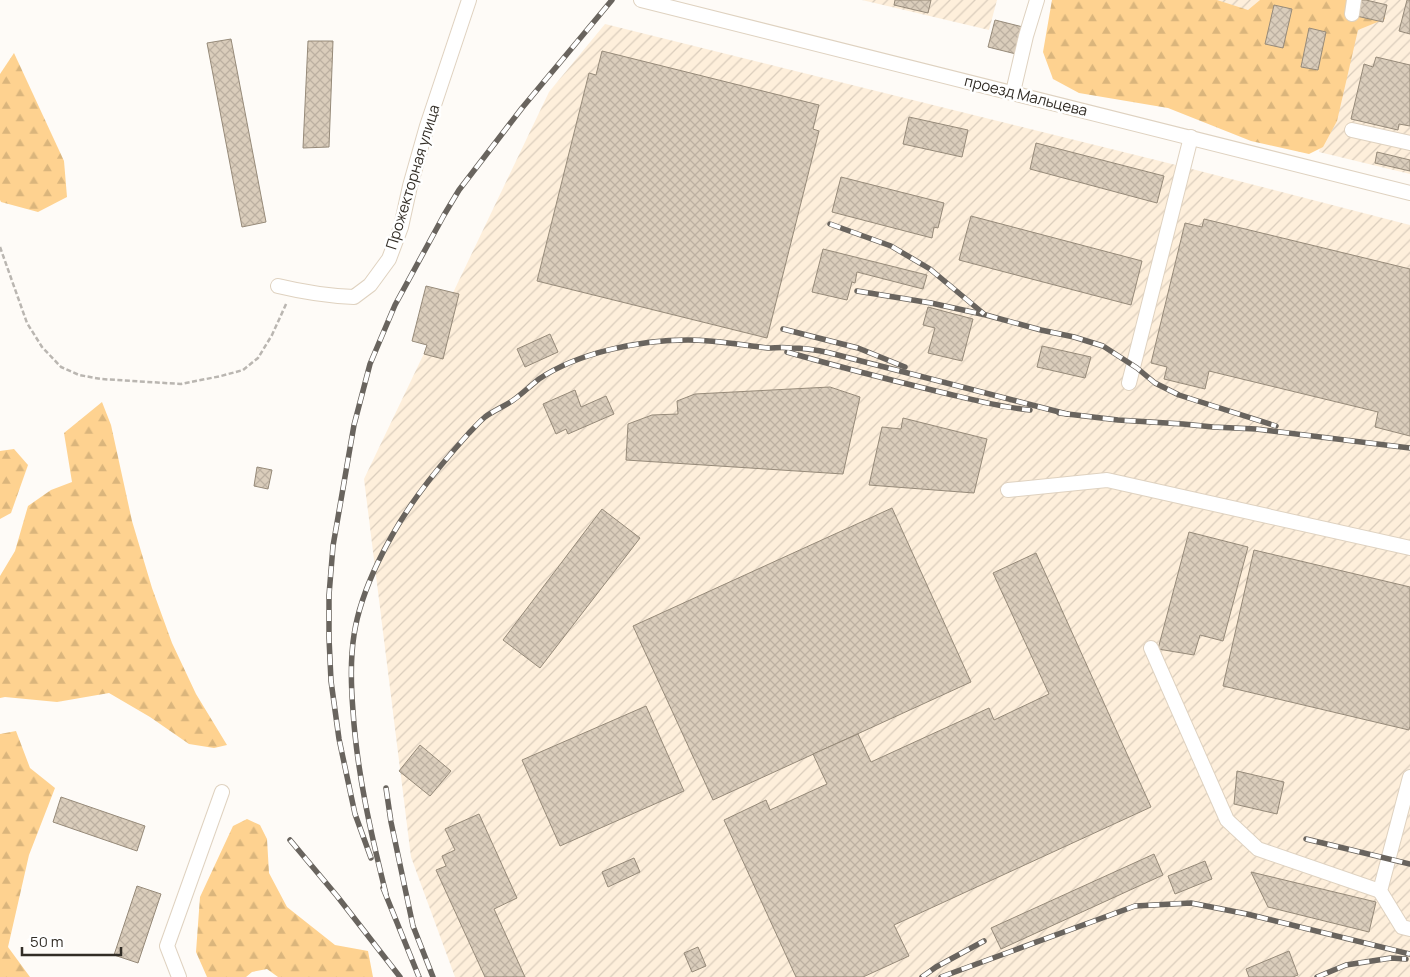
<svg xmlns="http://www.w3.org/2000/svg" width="1410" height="977" font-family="Manrope,sans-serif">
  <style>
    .industrial { fill: url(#industrial-furrows) }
    .forest { fill: url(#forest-firs) }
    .building { fill: url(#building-cross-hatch); stroke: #968a79 }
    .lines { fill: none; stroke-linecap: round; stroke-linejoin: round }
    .minor-casing { stroke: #dfd2c0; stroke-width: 16 }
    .path { stroke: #bab6b1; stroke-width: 2.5; stroke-dasharray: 5 2.5; stroke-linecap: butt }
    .minor { stroke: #fff; stroke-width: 14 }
    .rail-casing { stroke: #69645e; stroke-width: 5.5 }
    .rail { stroke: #fff; stroke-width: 4; stroke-dasharray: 11; stroke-linecap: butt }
    .labels { text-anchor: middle; stroke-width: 5; stroke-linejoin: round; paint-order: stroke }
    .street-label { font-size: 15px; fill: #322d26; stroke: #fff }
  </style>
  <defs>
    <pattern id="industrial-furrows" width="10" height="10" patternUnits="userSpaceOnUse" patternTransform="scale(1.25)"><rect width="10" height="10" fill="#feefdb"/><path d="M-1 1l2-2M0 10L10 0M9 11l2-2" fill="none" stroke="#dacdbc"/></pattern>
    <pattern id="forest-firs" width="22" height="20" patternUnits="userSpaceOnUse" patternTransform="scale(1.25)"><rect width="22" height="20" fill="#fed290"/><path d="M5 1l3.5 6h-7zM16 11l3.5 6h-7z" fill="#dab57c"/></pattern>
    <pattern id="building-cross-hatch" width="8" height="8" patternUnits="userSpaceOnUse" patternTransform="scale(1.25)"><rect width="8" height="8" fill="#dacdbb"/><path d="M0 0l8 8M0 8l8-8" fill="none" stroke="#bcb0a1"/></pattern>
  </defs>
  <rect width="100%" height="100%" fill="#fefbf7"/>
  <g class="industrial">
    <polygon points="862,0 997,0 989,30"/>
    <polygon points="1184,0 1410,0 1410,174 1319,152 1347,40"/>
    <polygon points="605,24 1184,167 1410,225 1410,977 455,977 411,857 364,479 549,92"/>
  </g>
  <g class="forest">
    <polygon points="1052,0 1217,0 1248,10 1260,0 1350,0 1383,13 1385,19 1358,30 1337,121 1323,147 1309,154 1251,141 1168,108 1079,93 1053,79 1043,52"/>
    <polygon points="14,53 64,161 67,197 38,212 1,202 0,200 0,74"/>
    <polygon points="102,402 111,425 132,521 152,588 172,643 196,694 227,745 214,748 189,744 150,717 109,693 57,702 5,697 0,698 0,576 15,551 28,506 51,490 72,482 64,433"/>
    <polygon points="14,449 28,465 11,513 0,519 0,451"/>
    <polygon points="16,731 30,768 55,788 29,855 8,947 30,977 0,977 0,734"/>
    <polygon points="247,819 260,825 267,839 269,873 287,907 335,945 368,951 373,977 278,977 267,969 252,972 246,977 207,977 196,952 200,897 233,826"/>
  </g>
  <g class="building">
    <polygon points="895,0 931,0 928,13 894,5"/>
    <polygon points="1356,0 1366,0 1387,5 1383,22 1352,15"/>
    <polygon points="1407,0 1410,0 1410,34 1399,31"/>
    <polygon points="1274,5 1292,9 1283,48 1265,44"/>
    <polygon points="995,20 1023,27 1016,54 988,47"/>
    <polygon points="1309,28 1326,32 1318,70 1301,67"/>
    <polygon points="231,39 266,222 242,227 207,43"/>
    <polygon points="308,41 333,41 329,147 303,148"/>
    <polygon points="602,51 819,105 813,129 819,131 767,338 537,281 589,73 596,75"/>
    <polygon points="1376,57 1410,65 1410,126 1399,124 1398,130 1351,119 1364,64 1373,67"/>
    <polygon points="909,117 968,130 962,157 903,144"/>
    <polygon points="1036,143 1164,176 1157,203 1030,169"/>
    <polygon points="1377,152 1410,160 1410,171 1375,163"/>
    <polygon points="841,177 944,203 938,228 934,227 932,238 832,212"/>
    <polygon points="971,216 1142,261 1131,305 959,260"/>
    <polygon points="1204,219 1410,269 1410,436 1375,427 1378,412 1209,371 1205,389 1164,379 1167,367 1151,363 1185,223 1202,227"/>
    <polygon points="823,249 927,275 923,289 857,272 855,283 852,282 847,300 812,292"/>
    <polygon points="426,286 459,294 443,359 424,354 427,345 412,341"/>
    <polygon points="928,307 973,319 962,361 928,353 935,328 923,325"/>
    <polygon points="550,334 558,352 525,367 517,349"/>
    <polygon points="1042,346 1091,357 1085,378 1037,367"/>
    <polygon points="830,387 860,397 843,474 626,460 628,424 652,415 678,414 677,401 695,394"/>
    <polygon points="575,390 581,407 606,396 614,414 568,434 566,429 556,434 543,404"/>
    <polygon points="903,418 987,439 974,493 869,485 882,427 901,429"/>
    <polygon points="257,467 272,470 268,489 254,486"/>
    <polygon points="892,508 971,682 713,800 633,626"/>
    <polygon points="602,509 640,538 540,668 503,640"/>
    <polygon points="1189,532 1248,547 1223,641 1200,635 1194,655 1158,649"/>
    <polygon points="1254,550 1410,587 1410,726 1409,730 1223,686"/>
    <polygon points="1036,553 1151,807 894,925 909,956 863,977 796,977 724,820 766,800 770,810 827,784 813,754 858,734 871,762 989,708 994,720 1049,694 993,573"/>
    <polygon points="646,706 684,791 560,846 522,760"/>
    <polygon points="420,745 451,771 430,796 399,771"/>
    <polygon points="1237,771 1284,782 1277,814 1234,804"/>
    <polygon points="61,797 145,826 137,851 53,822"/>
    <polygon points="479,814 517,898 494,909 525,977 485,977 436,870 446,866 442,856 455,850 445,829"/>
    <polygon points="1154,854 1163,875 1001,949 991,928"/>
    <polygon points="634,858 640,872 608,887 602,872"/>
    <polygon points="1205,861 1212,879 1175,894 1168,876"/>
    <polygon points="1251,872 1376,902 1369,932 1268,907"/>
    <polygon points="137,886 161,894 138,963 114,955"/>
    <polygon points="698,947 706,966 692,972 684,953"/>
    <polygon points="1289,951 1298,975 1293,977 1249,977 1246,969"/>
  </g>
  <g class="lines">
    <defs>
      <g id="minor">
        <polyline points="641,0 1410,193"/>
        <polyline points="1352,14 1354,0"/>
        <polyline points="1013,92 1026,36 1037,0"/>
        <polyline points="1352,130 1410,143"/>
        <path d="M278,286c25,6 50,10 76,11l16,-12 19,-26 12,-32 9,-41 17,-60 42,-126"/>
        <polyline points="1129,383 1191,137"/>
        <polyline points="1008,490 1107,480 1410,548"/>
        <polyline points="1151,648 1227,820 1258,849 1380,891"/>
        <polyline points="1410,777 1380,891 1402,927 1410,929"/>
        <polyline points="179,977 167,946 222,792"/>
      </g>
    </defs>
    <use href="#minor" class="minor-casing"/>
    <polyline class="path" points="0,247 27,323 42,347 61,367 79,375 101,379 181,384 221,376 243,370 258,358 272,335 287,302"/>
    <use href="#minor" class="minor"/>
    <defs>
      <g id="rail">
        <polyline points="830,224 891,246 930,269 984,314"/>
        <polyline points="857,291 931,303 986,315 1041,330 1074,337 1103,346 1137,368 1155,383 1179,395 1276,426"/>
        <polyline points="783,329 858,348 905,367"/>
        <path d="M787,352c49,14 99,27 149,39 31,7 62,16 94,19"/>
        <polyline points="1059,413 1118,420 1183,424 1213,427 1256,429 1410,448"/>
        <polyline points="386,788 391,822 413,926 433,977"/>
        <polyline points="1306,839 1410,864"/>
        <polyline points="290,840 337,896 400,977"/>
        <polyline points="371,858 355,814 339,739 331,681 329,638 329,595 333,546 354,425 370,364 395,305 444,215 459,190 522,108 612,0"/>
        <polyline points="383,888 419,977"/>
        <path d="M386,894c-15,-60 -29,-121 -33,-183 -2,-25 -3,-51 1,-76 7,-47 36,-101 64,-140 16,-22 33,-42 51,-62 5,-5 10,-11 16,-16 8,-6 18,-10 27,-16 9,-6 18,-15 27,-22 40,-27 102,-39 149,-39 27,0 54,5 80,8 7,0 15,-1 22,0 14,0 27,2 40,5l237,61"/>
        <polyline points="922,977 936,967 984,941"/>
        <polyline points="941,977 1135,906 1191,903 1247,914 1410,954"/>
        <polyline points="1317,977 1346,965 1391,958 1406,959"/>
      </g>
    </defs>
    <use href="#rail" class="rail-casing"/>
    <use href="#rail" class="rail"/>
  </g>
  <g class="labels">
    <g class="street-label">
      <text transform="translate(1026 96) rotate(14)" y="5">проезд Мальцева</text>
      <text transform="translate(413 177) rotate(-73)" y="5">Прожекторная улица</text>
    </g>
  </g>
  <path d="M22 947v8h99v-8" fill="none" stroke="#322d26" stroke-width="2.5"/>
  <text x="30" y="947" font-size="15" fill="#322d26" stroke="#ffffff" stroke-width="4" paint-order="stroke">50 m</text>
</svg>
